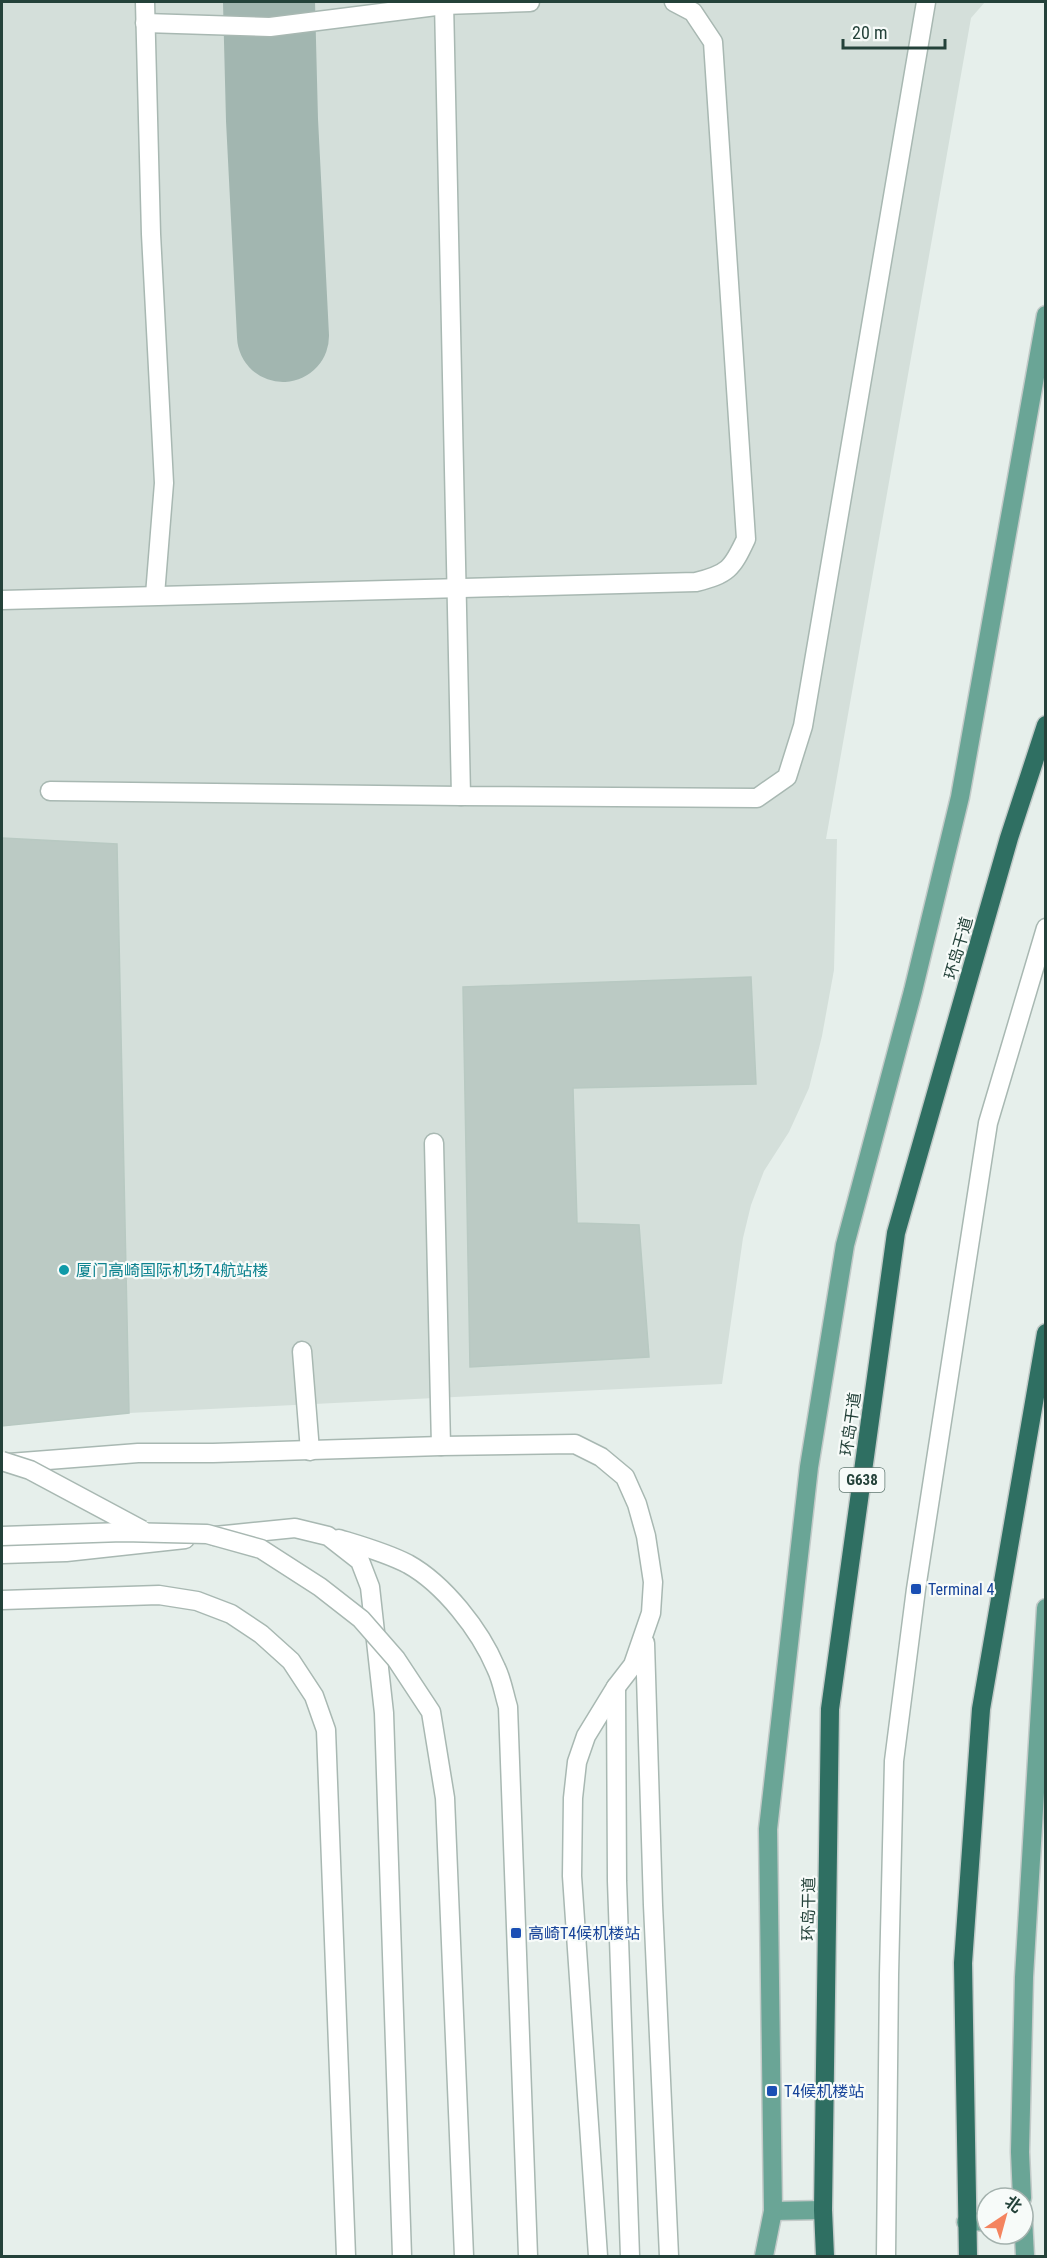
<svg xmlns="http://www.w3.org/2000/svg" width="1047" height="2258" font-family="'Roboto Condensed','Noto Sans SC',sans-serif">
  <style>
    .built { fill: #d4dfda }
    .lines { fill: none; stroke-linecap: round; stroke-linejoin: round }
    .taxiway { stroke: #a2b6b0; stroke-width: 92 }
    .building { fill: #bbcac4; stroke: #b8c9c2; stroke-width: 1.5 }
    .minor-casing { stroke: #a8b8b2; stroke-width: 21 }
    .major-casing { stroke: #c2cac8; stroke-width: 21 }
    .highway-casing { stroke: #c2cac8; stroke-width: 21 }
    .minor { stroke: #fff; stroke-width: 18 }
    .major { stroke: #6aa596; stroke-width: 18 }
    .highway { stroke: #2f6f62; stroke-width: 18 }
    .minor-bridge-casing { stroke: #a8b8b2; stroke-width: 21; stroke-linecap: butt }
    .minor-bridge { stroke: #fff; stroke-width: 18 }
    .culture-dot { fill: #0f9aa8; stroke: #f7fbf9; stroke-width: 2 }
    .transit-dot { fill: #1a4fb4; stroke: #f7fbf9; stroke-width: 2 }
    .labels { text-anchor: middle; stroke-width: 4.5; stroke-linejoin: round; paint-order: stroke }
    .shield { fill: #f7fbf9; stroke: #637a73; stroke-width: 1.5 }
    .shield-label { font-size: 15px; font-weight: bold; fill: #24423a }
    .street-label { font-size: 16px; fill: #24423a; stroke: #f7fbf9 }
    .culture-label { font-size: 16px; fill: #0d838f; stroke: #f7fbf9; text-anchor: start }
    .transit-label { font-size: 16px; fill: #164399; stroke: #f7fbf9; text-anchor: start }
  </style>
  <rect width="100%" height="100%" fill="#e6efeb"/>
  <polygon class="built" points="2,2 985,2 971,18 826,839 837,839 836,883 834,970 822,1036 809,1088 789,1132 764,1171 751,1205 743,1238 722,1384 129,1413 2,1426"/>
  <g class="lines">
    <polyline class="taxiway" points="269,2 272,120 283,336"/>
  </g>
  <g class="building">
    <polygon points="2,838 117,844 129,1413 2,1426"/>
    <polygon points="751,977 756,1084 573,1088 577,1223 639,1225 649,1357 470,1367 463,987"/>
  </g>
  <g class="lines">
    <defs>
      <g id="minor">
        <polyline points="145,2 151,234 164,483 155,595"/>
        <polyline points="444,2 461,796 757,798 787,777 803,726 926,2"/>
        <polyline points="145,23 270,27 444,5 530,2"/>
        <path d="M2,600l694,-18c32,-8 36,-13 50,-43l-33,-497 -20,-30 -19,-10"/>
        <polyline points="50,791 461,796"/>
        <polyline points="434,1143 441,1446"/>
        <polyline points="302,1351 310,1451"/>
        <polyline points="9,1463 138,1453 213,1453 441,1446 575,1444 601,1457 625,1477 637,1504 646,1536 653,1582 651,1613 633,1665 616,1687 586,1736 577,1762 573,1798 572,1876 598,2256"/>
        <polyline points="215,1536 295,1528 328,1536 360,1561 370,1587 384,1713 402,2256"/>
        <path d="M339,1539c23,7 48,14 69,25 36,20 72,66 88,104 6,12 8,26 12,39l20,549"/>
        <polyline points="2,1554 66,1552 185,1539"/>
        <polyline points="2,1600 159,1595 197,1601 231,1614 261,1634 291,1661 314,1696 326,1730 346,2256"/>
        <polyline points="645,1643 653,1905 669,2256"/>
        <polyline points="616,1687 617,1881 630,2256"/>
        <polyline points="886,2256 889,1975 894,1761 916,1589 988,1123 1046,928"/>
      </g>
      <g id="major">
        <polyline points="1022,2198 1020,2152 1024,1977 1046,1608"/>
        <polyline points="773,2211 823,2210"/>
        <polyline points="1023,2217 1025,2256"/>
        <polyline points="966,2222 987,2221"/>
        <polyline points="764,2256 773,2211 768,1829 809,1467 845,1245 913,991 960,797 1046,315"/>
      </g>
      <g id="highway">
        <polyline points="825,2256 823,2210 830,1709 896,1233 1009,838 1046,725"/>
        <polyline points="968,2256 963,1963 981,1709 1046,1333"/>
      </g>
    </defs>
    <use href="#minor" class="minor-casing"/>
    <use href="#major" class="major-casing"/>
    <use href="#highway" class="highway-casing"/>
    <use href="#minor" class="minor"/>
    <use href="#major" class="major"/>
    <use href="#highway" class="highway"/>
    <defs>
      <g id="minor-bridge">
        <polyline points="2,1461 30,1470 142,1530"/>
        <polyline points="2,1536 123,1532 207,1534 261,1549 320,1587 361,1619 396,1659 431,1712 445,1798 464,2256"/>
      </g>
    </defs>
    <use href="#minor-bridge" class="minor-bridge-casing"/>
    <use href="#minor-bridge" class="minor-bridge"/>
  </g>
  <circle class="culture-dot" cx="64" cy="1270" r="6"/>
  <g class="transit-dot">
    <rect x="910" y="1583" width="12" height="12" rx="3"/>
    <rect x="510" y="1927" width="12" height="12" rx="3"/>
    <rect x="766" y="2085" width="12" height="12" rx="3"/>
  </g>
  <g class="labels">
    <rect class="shield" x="839.5" y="1468" width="45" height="24" rx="4.5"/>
    <g class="shield-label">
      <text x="862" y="1485">G638</text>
    </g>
    <g class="street-label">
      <text transform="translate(958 948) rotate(-74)" y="6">环岛干道</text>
      <text transform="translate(850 1424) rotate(-82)" y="6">环岛干道</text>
      <text transform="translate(808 1909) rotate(-89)" y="6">环岛干道</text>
    </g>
    <g class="culture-label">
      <text x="76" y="1276">厦门高崎国际机场T4航站楼</text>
    </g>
    <g class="transit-label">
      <text x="928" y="1595">Terminal 4</text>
      <text x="528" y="1939">高崎T4候机楼站</text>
      <text x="784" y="2097">T4候机楼站</text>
    </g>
  </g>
  <rect width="1047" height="2258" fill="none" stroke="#24423a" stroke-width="6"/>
  <g transform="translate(1005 2216) rotate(36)"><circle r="28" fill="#f7fbf9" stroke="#a3b1ad" stroke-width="1.5"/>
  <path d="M0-4.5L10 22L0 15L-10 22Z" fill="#f4845f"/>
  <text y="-9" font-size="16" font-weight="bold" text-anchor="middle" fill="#24423a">北</text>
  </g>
  <path d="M843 39v9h102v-9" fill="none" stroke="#24423a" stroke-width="3"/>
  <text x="852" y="39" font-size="18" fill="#24423a" stroke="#f7fbf9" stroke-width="4.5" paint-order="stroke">20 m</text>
</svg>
